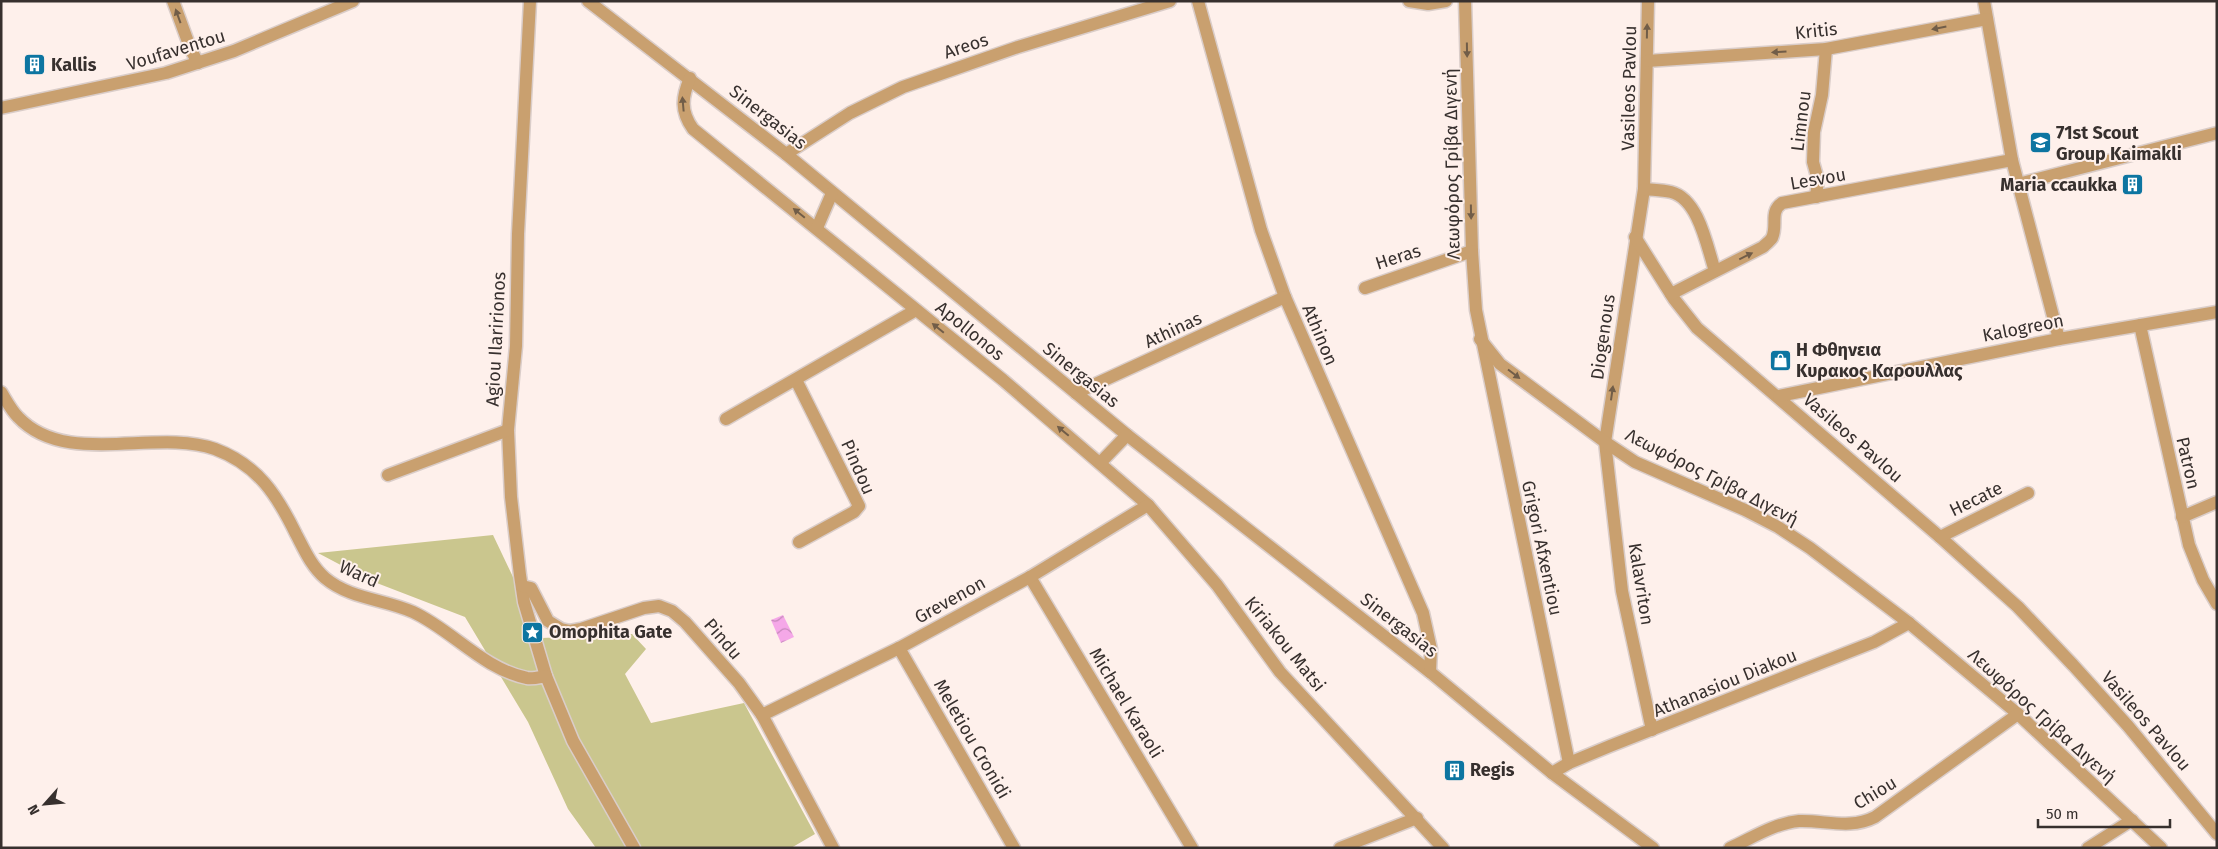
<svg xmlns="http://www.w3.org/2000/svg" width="2218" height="849" font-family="'Fira Sans',sans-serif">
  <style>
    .grass { fill: #cac68e }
    .water { fill: url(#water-waves) }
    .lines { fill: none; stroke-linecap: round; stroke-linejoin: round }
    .minor-casing { stroke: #dacdc9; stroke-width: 15 }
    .minor { stroke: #c9a06f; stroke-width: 12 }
    .oneway { fill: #715d48 }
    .labels { text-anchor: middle; stroke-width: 4; stroke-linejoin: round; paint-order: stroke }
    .street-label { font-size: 18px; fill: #37302e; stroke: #fef0eb }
    .poi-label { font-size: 18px; font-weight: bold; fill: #37302e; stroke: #fef0eb; text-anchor: start }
  </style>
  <defs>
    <pattern id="water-waves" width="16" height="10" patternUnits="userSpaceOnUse" patternTransform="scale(1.25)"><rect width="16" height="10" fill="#f5a8e8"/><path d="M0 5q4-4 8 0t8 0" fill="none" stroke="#c789bc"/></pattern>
  </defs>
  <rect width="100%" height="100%" fill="#fef0eb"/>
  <polygon class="grass" points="493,535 542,638 632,634 646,649 625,674 651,723 744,703 815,834 791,848 596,848 568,809 528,722 465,617 369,580 318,553"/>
  <polygon class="water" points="783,615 794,637 781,643 771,620"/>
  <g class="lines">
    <defs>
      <g id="minor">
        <polyline points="173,1 191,50 198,63"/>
        <polyline points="530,1 518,234 516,346 508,430 511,497 520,575 524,602 546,676"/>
        <polyline points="588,1 786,154 1127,435 1430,672 1552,773 1653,848"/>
        <polyline points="1198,1 1261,230 1285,297 1423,613 1431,649 1430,672"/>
        <polyline points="1409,1 1428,4 1446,1"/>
        <polyline points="1465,1 1472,251 1476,310 1569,763"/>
        <polyline points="1648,1 1644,189 1605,442 1622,591 1652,730"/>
        <polyline points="1984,1 2012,160 2059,339"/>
        <polyline points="1647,61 1826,49 1987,19"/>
        <path d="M690,78c-8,19 -10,33 3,51l310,251 145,125 69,80 63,87 163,176"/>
        <polyline points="1,108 166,73 234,51 353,1"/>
        <polyline points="786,154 850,113 903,87 1018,47 1170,1"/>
        <polyline points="2018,184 2217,133"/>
        <path d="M1644,189c8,1 18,1 27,3 28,7 36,55 44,79"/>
        <polyline points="1816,197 1818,180 1813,162 1814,132 1822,95 1826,49"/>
        <polyline points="817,228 832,193"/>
        <polyline points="1635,237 1674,299 1697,328 1940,537 2018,607 2073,665 2128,726 2217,834"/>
        <polyline points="1365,288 1472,251"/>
        <path d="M1671,294l92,-47c3,-3 7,-6 9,-9 6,-13 -3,-26 10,-35l230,-43"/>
        <polyline points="2140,325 2189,545 2203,580 2217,604"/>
        <polyline points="1480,339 1500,364 1605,442 1635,462 1745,510 1778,527 1810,548 1909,623 2018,714 2161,848"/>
        <polyline points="796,380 859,506 854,512 799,542"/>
        <path d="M1,392c5,8 10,18 17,25 48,51 137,11 197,32 43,16 62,46 81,85 8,15 15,32 29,44 25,21 59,21 88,34 39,18 70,57 114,66 6,1 13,-1 19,-2l27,65 61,107"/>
        <polyline points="1076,393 1285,297"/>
        <polyline points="1779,396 2059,339 2217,312"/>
        <polyline points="726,419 916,310"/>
        <polyline points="1101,462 1127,435"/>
        <polyline points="388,475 508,430"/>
        <polyline points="2182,517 2217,502"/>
        <polyline points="1940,537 2028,493"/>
        <polyline points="1030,577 1192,848"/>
        <polyline points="522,586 531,588 548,621 561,629 570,631 581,629 644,608 659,606 672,611 685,622 739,683 762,715 833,848"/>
        <polyline points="899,648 1014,848"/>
        <polyline points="762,715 899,648 1030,577 1148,505"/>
        <polyline points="1552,773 1569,763 1610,746 1874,642 1909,623"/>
        <polyline points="1340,848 1417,818"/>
        <path d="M1730,848c22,-10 45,-25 69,-27 26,-1 51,9 76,-4l143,-103"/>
        <polyline points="2088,848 2132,820"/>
      </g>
    </defs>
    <use href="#minor" class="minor-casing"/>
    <use href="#minor" class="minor"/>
  </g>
  <defs><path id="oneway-solid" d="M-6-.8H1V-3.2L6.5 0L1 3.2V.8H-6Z" transform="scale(1.25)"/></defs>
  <g class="oneway">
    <use href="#oneway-solid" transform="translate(178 16) rotate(-110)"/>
    <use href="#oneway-solid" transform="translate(1939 28) rotate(169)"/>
    <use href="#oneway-solid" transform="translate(1647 31) rotate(-89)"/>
    <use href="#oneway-solid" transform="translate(1467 50) rotate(89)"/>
    <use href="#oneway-solid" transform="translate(1779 52) rotate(176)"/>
    <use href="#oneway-solid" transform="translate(683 104) rotate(-95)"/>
    <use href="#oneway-solid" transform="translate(1471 212) rotate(89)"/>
    <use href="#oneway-solid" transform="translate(799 213) rotate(-141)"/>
    <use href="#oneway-solid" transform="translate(1746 256) rotate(-26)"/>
    <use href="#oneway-solid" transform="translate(938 328) rotate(-141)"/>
    <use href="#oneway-solid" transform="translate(1514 374) rotate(37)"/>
    <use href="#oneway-solid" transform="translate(1612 393) rotate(-82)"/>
    <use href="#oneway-solid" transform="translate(1063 431) rotate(-140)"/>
  </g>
  <defs>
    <symbol id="building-square" viewBox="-11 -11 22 22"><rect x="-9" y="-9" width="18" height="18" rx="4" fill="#0d75a1" stroke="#fef0eb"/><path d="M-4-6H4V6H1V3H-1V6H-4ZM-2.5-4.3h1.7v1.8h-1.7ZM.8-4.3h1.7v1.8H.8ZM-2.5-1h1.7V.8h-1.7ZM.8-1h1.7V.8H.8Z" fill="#fff"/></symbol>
    <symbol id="school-square" viewBox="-11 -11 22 22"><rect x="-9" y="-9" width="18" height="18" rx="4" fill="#0d75a1" stroke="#fef0eb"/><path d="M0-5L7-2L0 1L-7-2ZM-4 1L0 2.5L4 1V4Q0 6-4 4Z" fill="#fff"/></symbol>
    <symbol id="shop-square" viewBox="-11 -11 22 22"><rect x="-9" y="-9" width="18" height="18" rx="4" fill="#0d75a1" stroke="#fef0eb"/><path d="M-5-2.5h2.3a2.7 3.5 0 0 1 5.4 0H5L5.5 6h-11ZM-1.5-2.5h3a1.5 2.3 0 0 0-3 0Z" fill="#fff"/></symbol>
    <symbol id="sight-square" viewBox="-11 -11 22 22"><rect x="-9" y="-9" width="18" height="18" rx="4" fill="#0d75a1" stroke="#fef0eb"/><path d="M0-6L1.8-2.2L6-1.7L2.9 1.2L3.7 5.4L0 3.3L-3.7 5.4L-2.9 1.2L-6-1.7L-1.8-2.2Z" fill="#fff"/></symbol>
  </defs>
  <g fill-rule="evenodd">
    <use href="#building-square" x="22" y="52" width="25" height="25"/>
    <use href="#school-square" x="2028" y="130" width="25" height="25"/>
    <use href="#building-square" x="2120" y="172" width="25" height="25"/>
    <use href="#shop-square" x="1768" y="348" width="25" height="25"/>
    <use href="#sight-square" x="520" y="620" width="25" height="25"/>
    <use href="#building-square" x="1442" y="758" width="25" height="25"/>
  </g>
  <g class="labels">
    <g class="street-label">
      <text transform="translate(1816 31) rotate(-6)" y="6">Kritis</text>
      <text transform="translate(966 46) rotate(-18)" y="6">Areos</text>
      <text transform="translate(176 50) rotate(-17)" y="6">Voufaventou</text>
      <text transform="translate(1629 88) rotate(-89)" y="6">Vasileos Pavlou</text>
      <text transform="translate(768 117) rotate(38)" y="6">Sinergasias</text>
      <text transform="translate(1801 121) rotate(-83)" y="6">Limnou</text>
      <text transform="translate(1452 164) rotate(-91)" y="6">Λεωφόρος Γρίβα Διγενή</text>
      <text transform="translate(1818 179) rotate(-10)" y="6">Lesvou</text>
      <text transform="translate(1398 257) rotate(-18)" y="6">Heras</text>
      <text transform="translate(2023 328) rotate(-11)" y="6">Kalogreon</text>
      <text transform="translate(1173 330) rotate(-25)" y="6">Athinas</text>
      <text transform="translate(970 331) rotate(39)" y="6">Apollonos</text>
      <text transform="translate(1320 335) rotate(67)" y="6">Athinon</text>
      <text transform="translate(1603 337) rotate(-82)" y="6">Diogenous</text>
      <text transform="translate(496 339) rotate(-87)" y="6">Agiou Ilaririonos</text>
      <text transform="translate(1081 375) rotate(39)" y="6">Sinergasias</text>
      <text transform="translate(1853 438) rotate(41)" y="6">Vasileos Pavlou</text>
      <text transform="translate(2188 463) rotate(77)" y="6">Patron</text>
      <text transform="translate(858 467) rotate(66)" y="6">Pindou</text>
      <text transform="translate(1712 477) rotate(27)" y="6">Λεωφόρος Γρίβα Διγενή</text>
      <text transform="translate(1976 499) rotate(-26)" y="6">Hecate</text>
      <text transform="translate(1542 548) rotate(78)" y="6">Grigori Afxentiou</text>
      <text transform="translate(359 574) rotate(24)" y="6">Ward</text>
      <text transform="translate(1641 584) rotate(81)" y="6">Kalavriton</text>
      <text transform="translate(950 600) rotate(-29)" y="6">Grevenon</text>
      <text transform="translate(1399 625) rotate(38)" y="6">Sinergasias</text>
      <text transform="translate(723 639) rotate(49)" y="6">Pindu</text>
      <text transform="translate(1285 644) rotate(51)" y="6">Kiriakou Matsi</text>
      <text transform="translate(1725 683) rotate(-22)" y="6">Athanasiou Diakou</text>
      <text transform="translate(1126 703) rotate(59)" y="6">Michael Karaoli</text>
      <text transform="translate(2042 716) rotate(42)" y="6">Λεωφόρος Γρίβα Διγενή</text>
      <text transform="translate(2146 721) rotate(49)" y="6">Vasileos Pavlou</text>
      <text transform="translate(972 739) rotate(60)" y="6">Meletiou Cronidi</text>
      <text transform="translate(1875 793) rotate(-31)" y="6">Chiou</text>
    </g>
    <g class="poi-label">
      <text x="51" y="71">Kallis</text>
      <text x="2056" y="139">71st Scout<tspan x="2056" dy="21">Group Kaimakli</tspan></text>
      <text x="2117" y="191" text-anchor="end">Maria ccaukka</text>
      <text x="1796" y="356">Η Φθηνεια<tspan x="1796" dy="21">Κυρακος Καρουλλας</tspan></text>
      <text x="549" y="638">Omophita Gate</text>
      <text x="1470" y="776">Regis</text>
    </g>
  </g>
  <rect width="2218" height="849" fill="none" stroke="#37302e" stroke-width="5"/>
  <g transform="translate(45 804) rotate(243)" stroke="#fef0eb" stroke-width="4" paint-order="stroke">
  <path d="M0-4L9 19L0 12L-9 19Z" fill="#37302e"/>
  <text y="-8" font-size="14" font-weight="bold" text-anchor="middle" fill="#37302e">N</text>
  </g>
  <path d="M2038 819v8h132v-8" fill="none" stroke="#37302e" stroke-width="2.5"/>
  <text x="2046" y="819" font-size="15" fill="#37302e" stroke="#fef0eb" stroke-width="4" paint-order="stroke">50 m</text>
</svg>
